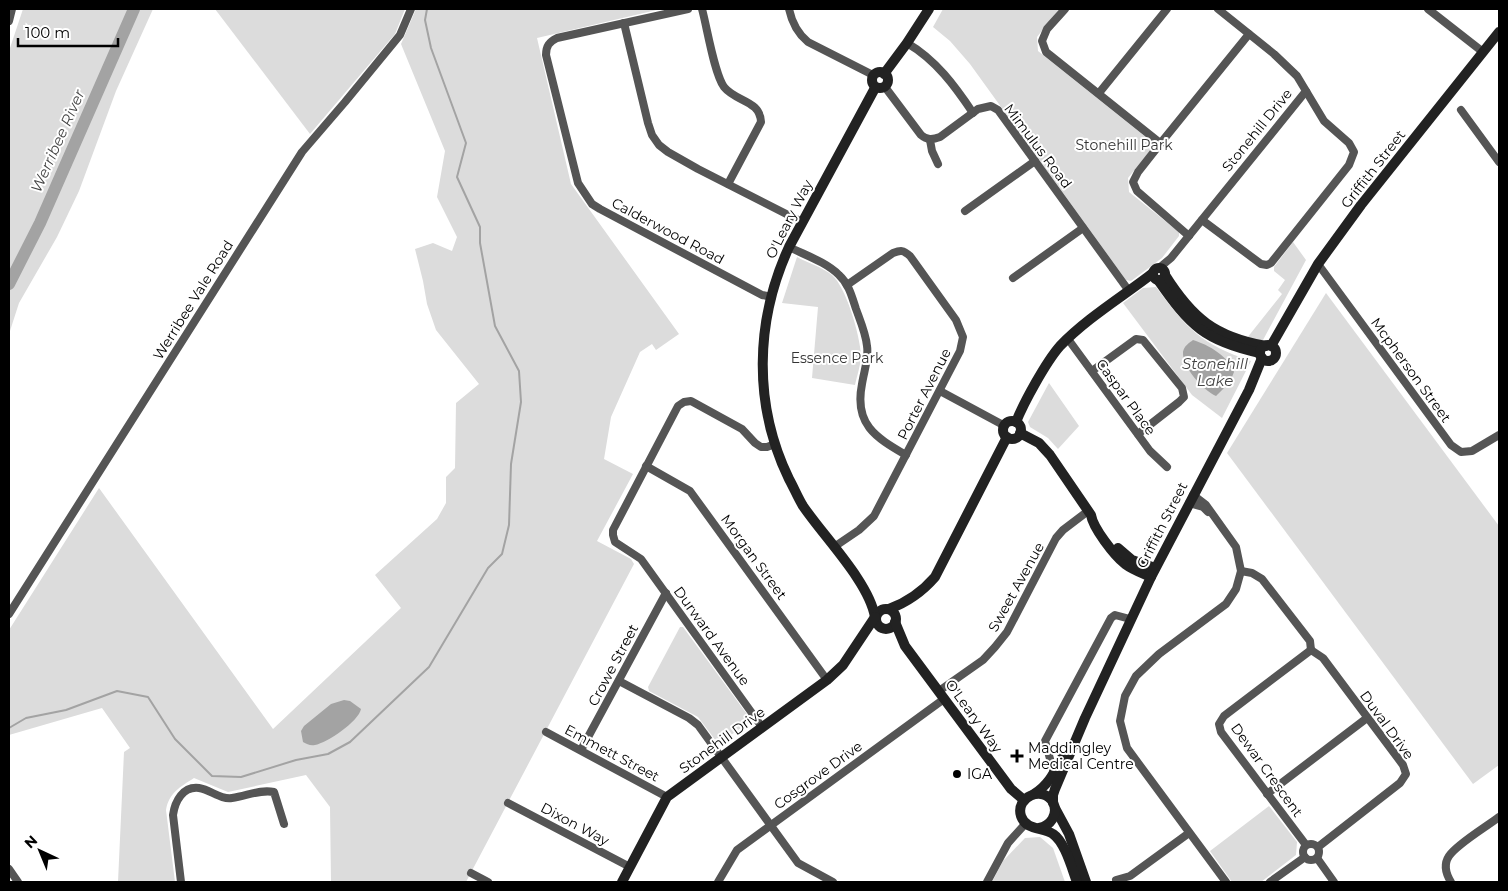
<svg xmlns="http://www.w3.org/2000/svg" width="1508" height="891" font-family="Montserrat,sans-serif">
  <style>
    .green { fill: #dcdcdc }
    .water { fill: #a3a3a3 }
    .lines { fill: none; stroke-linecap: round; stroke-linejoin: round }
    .stream { stroke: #a3a3a3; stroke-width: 2 }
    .river { stroke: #a3a3a3; stroke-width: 12 }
    .street { stroke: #555; stroke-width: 8 }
    .secondary { stroke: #222; stroke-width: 10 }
    .poi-dot { fill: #000; stroke: #fff; stroke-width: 2 }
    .labels { text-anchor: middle; stroke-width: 4; stroke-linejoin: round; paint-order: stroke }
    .street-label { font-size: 14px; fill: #000; stroke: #fff }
    .park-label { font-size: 14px; fill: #333; stroke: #fff }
    .poi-label { font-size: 14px; fill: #000; stroke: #fff; text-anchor: start }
    .water-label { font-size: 15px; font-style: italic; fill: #444; stroke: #fff }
  </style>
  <rect width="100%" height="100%" fill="#fff"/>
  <g class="green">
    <polygon points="23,9 153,9 116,91 79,191 57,237 19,303 9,334 9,51"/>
    <polygon points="215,9 405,9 395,34 310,134"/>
    <path d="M416,9h245l-124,29 34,146 108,150 -23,16 -4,-6 -12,8 -29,65 -7,42 29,15 -36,67 34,18 3,5 -168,318h-135l-1,-75 -24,-32 -78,17 -34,-14c-14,9 -25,15 -28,32l9,72h-57l6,-130 6,-4 -28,-40 -93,27v-105l90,-142 174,241 128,-121 -26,-33 62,-56 9,-16v-26l9,-9 1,-65 23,-19 -43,-54 -9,-26 -4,-23 -8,-32 18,-6 19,8 5,-14 -20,-40 8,-46 -44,-107z"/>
    <polygon points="943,9 1059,9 1037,37 1038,51 1152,142 1153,147 1128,178 1129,192 1179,232 1179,236 1162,258 1131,281 1126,280 970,64 950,41 933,27"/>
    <polygon points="1293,242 1306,260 1263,340 1256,341 1247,338 1282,294 1278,290 1285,280 1274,271 1274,267"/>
    <path d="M797,257c11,6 25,10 35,18 14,12 28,60 29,80 0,9 -4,21 -6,30l-43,-7 6,-71 -36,-4z"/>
    <path d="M1156,287c31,42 45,57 95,74l-29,57 -30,-23 -69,-92 20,-15z"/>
    <polygon points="1326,293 1499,526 1499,765 1473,784 1227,453"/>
    <polygon points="1049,383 1079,426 1058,449 1048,438 1030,427 1028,422"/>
    <polygon points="680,627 683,627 749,717 748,723 721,742 716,741 698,717 649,691 648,687"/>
    <polygon points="1269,806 1297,842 1296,855 1261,882 1232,882 1210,851"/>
    <polygon points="1040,837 1053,848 1065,882 992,882 1003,861 1025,838"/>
  </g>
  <g class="water">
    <path d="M1193,340c16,5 35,16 41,32l-4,10 -14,14c-13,-6 -34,-29 -33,-44 1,-6 6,-9 10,-12z"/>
    <path d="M344,700l6,1 11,8c-2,12 -34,34 -46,36 -5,1 -8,-1 -12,-3l-2,-11 3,-5 27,-22z"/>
  </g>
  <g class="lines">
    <polyline class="stream" points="9,728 26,718 66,710 117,691 148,697 175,739 212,776 241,777 296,760 328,754 350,742 429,667 488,568 502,554 509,525 511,464 521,402 519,371 495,326 480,243 480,227 457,177 466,143 431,48 425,20 427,9"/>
    <polyline class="river" points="9,284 40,223 134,9"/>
    <g class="street">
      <path d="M688,9l-131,29c-8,4 -11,8 -11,17l32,128 14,21 8,5 162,86 10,2"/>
      <path d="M702,9c5,18 12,64 22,78 12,15 36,13 37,35l-33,62"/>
      <path d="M789,9c3,14 8,24 19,33l65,33"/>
      <polyline points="1065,9 1047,29 1042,41 1046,52 1160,143"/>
      <polyline points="1428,9 1483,52"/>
      <polyline points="9,21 12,9"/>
      <polyline points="624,23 648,123 652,135 659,145 668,152 698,169 802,222"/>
      <path d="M907,43c29,17 48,43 66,70"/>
      <path d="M885,87l36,48c6,5 11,5 19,2l38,-28 13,-3 7,4 131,181"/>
      <polyline points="1099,93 1167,9"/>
      <polyline points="1461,110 1499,162"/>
      <polyline points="930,140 932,151 938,164"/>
      <polyline points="965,211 1035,161"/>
      <polyline points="1202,220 1261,264 1267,265 1271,263 1349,165 1354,152 1349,143 1324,121 1297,76 1274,54 1218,9"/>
      <polyline points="1189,236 1137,191 1133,182 1138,172 1164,139 1249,34"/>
      <path d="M789,247c16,8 37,15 50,28 10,9 13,22 17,34 4,11 10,25 11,37 2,12 -3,25 -5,38 -8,40 13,53 44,71"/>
      <polyline points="1318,264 1451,445 1461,452 1472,451 1499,435"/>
      <polyline points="1159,268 1171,258 1306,91"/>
      <polyline points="1013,278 1083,228"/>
      <polyline points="1068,339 1150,451 1167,467"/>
      <polyline points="1092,371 1136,339 1143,340 1182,388 1184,397 1179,402 1138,434"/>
      <polyline points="940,391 1005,426"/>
      <polyline points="646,466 690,491 827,680"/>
      <polyline points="1193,495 1206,505 1236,547 1241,571 1236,589 1226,604 1159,654 1136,676 1125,696 1120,721 1127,748 1226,882"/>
      <polyline points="1189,503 1203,507 1208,512"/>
      <path d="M834,547l25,-17 15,-14 86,-165 3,-14 -7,-17 -46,-64c-7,-6 -9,-6 -17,-3l-46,32"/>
      <polyline points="1241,571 1252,573 1262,579 1310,641 1311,650"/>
      <polyline points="9,614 302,152 345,102 400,35 411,9"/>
      <polyline points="1311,650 1323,658 1403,765 1406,774 1400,783 1318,847"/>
      <polyline points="619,681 689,718 698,725 798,863 833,882"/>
      <polyline points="939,691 983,660 995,647 1007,632 1056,538 1063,530 1088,511"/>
      <polyline points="762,727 641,559 615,542 613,535 613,530 678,406 684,402 691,401 742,429 755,443 761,447 767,447 775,444"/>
      <polyline points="546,732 667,797"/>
      <polyline points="581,750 666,593"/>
      <polyline points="1054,773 1045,741 1111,618 1115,615 1130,619"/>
      <polyline points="1267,794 1367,718"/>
      <polyline points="508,803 630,867"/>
      <circle cx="1311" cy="852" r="8"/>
      <polyline points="1306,845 1221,732 1219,724 1224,716 1311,650"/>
      <polyline points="1317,858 1334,882"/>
      <polyline points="9,869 18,882"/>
      <polyline points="471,873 488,882"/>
      <polyline points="1116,880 1130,876 1189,833"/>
      <path d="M181,882l-8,-67c2,-14 10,-29 26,-27 12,2 22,12 33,10 15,-2 28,-9 42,-6l10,32"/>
      <polyline points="718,882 737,850 944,699"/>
      <polyline points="987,882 1008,843 1026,823"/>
      <polyline points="1270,882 1305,857"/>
      <path d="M1451,882c-5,-8 -8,-17 -2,-26 8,-12 37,-29 50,-39"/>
    </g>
    <g class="secondary">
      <circle cx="880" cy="80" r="8"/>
      <polyline points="884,74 907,43 929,9"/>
      <circle cx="1159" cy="274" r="6"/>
      <path d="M1165,275c27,43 50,62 101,71"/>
      <path d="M1158,280c32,46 47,61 102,73"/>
      <circle cx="1268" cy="353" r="8"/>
      <polyline points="1271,346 1318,264 1361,205 1499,32"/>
      <circle cx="1012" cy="430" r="9"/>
      <path d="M1016,422c8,-20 30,-60 44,-76 27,-28 62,-49 93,-73"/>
      <path d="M1020,433l19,10 11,12 41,60c2,13 23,40 34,49 8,6 17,9 26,13"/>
      <polyline points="1118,548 1132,560 1155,568"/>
      <circle cx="886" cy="619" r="10"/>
      <path d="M889,609c19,-7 33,-17 46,-32l72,-140"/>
      <path d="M875,617c-6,-35 -51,-80 -72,-111 -5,-8 -9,-18 -14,-27 -36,-74 -34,-158 0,-232l86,-159"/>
      <polyline points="895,622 905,646 1011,789 1024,800"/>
      <path d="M1034,794c15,-9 21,-23 29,-38"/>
      <polyline points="1053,803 1053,795 1055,789 1085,718 1151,577 1249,390 1262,358"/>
      <polyline points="1055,808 1069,834 1086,882"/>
      <path d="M1039,828c11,-2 20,-13 14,-26 -10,-17 -38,-5 -32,14 5,15 22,11 32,18 12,8 19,35 24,48"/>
      <polyline points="622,882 667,797 827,680 843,665 875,617"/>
    </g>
  </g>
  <g class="poi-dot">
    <path d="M1014.5 748.5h5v5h5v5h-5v5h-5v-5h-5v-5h5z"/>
    <circle cx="957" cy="774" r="5"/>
  </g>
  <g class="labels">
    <g class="street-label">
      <text transform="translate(1257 130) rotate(-51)" y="5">Stonehill Drive</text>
      <text transform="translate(1038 146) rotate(53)" y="5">Mimulus Road</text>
      <text transform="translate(1373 169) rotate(-52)" y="5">Griffith Street</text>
      <text transform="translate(789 219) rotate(-63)" y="5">O'Leary Way</text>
      <text transform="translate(668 231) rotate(28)" y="5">Calderwood Road</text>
      <text transform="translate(193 300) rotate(-58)" y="5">Werribee Vale Road</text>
      <text transform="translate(1411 370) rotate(54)" y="5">Mcpherson Street</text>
      <text transform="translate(924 394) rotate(-63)" y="5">Porter Avenue</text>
      <text transform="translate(1126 397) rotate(54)" y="5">Caspar Place</text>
      <text transform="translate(1162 525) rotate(-63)" y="5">Griffith Street</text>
      <text transform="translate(754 557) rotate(54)" y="5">Morgan Street</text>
      <text transform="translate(1016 587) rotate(-61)" y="5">Sweet Avenue</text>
      <text transform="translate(712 636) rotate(54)" y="5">Durward Avenue</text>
      <text transform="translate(613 665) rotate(-62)" y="5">Crowe Street</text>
      <text transform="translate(974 716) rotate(54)" y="5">O'Leary Way</text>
      <text transform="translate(1387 725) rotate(54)" y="5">Duval Drive</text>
      <text transform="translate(722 740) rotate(-36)" y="5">Stonehill Drive</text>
      <text transform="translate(612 753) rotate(28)" y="5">Emmett Street</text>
      <text transform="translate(1267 770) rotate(54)" y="5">Dewar Crescent</text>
      <text transform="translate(818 775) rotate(-36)" y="5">Cosgrove Drive</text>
      <text transform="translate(575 824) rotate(28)" y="5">Dixon Way</text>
    </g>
    <g class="park-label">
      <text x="1124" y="150">Stonehill Park</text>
      <text x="837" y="363">Essence Park</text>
    </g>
    <g class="poi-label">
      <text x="1028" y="753">Maddingley<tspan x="1028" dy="16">Medical Centre</tspan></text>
      <text x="967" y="779">IGA</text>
    </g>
    <g class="water-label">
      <text transform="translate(58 141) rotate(-66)" y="5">Werribee River</text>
      <text x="1215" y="369">Stonehill<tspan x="1215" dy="17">Lake</tspan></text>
    </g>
  </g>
  <rect width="1508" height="891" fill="none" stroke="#000000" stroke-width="20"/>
  <g transform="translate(40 851) rotate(316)" stroke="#ffffff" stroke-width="4" paint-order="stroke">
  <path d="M0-4L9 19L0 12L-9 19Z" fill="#000000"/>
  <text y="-8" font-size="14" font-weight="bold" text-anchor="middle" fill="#000000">N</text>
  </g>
  <path d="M18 38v8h100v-8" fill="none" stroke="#000000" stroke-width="2.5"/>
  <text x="25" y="38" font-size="15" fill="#000000" stroke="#ffffff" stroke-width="4" paint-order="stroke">100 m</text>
</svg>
